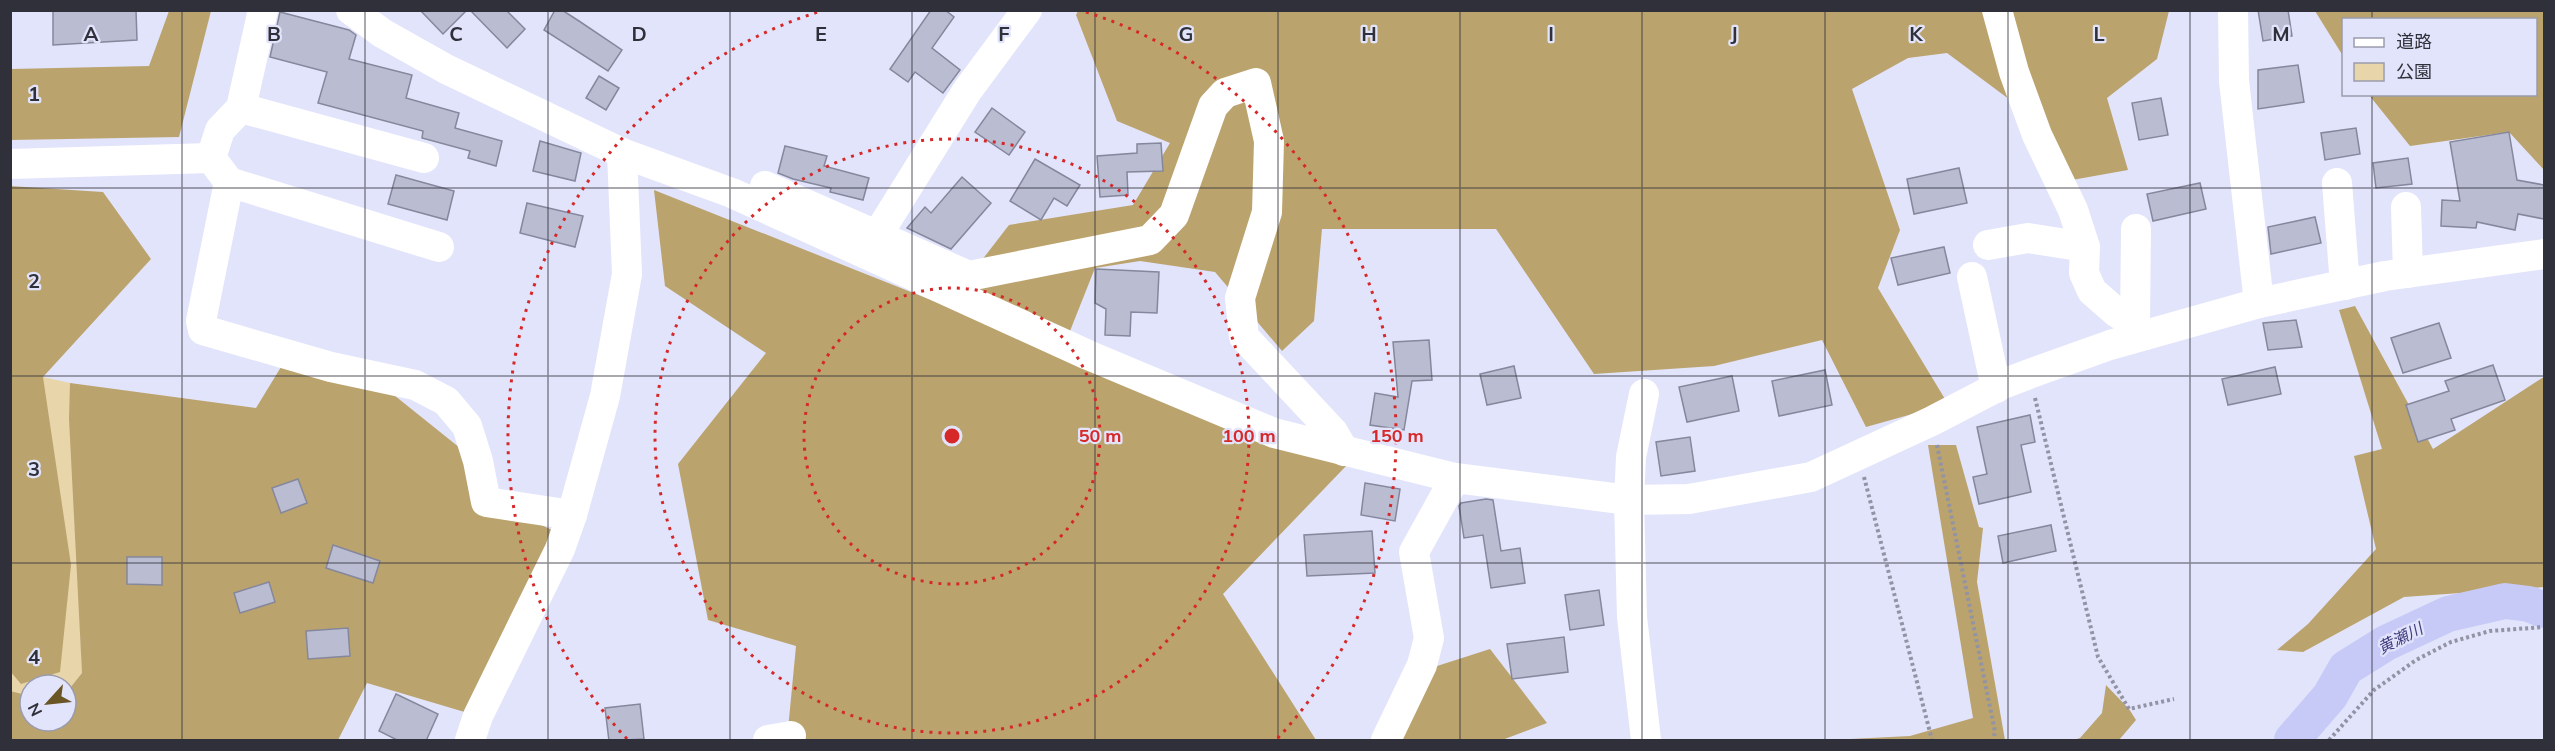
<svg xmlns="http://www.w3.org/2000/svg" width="2555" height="751" font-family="Mulish,'Noto Sans JP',sans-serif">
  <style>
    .green { fill: #e8d5aa }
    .forest { fill: #bba36e }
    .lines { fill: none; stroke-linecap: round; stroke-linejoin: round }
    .river { stroke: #c7caf6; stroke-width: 36 }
    .building { fill: #babcd2; stroke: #85879c; stroke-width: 1.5 }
    .path { stroke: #9293a4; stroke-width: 4; stroke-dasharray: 3 3; stroke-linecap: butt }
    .minor { stroke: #fff; stroke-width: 30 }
    .grid { fill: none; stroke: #2f3039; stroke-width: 1.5; stroke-opacity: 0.55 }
    .ring { fill: none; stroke: #d62828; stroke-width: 3; stroke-dasharray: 3 6 }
    .labels { text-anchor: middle; stroke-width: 4.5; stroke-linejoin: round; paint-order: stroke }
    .water-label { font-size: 16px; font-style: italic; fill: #424081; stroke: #e2e4fb }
    .grid-label { font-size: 20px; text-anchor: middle; font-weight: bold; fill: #2f3039; stroke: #e2e4fb; stroke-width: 4.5; stroke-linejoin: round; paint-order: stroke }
    .centre { fill: #d62828; stroke: #e2e4fb; stroke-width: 3 }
    .ring-label { font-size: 18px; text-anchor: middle; font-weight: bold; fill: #d62828; stroke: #e2e4fb; stroke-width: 4.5; stroke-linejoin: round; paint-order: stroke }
  </style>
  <rect width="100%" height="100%" fill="#e2e4fb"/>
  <polygon class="green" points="43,377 70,383 82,673 66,693 66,685 30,685 30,696 11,692 10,671 15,676"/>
  <g class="forest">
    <polygon points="169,11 211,11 179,137 11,140 11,69 149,66"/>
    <polygon points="1078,11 2169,11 2157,59 2107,98 2128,170 2072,180 2029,114 1947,53 1908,58 1852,89 1900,230 1878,288 1948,404 1866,427 1822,340 1714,366 1594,374 1496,229 1322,229 1314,321 1282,351 1215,272 1140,261 1095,268 1070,331 975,288 975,269 1009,225 1133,205 1170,143 1117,121 1076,15"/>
    <polygon points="2315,11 2544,11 2544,170 2509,132 2410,146 2369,95 2536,94 2536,20 2344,20 2343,56"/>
    <polygon points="10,186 103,192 151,259 43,377 71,565 60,672 21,684 10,671"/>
    <polygon points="654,190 1347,465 1223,594 1316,740 787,740 796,646 708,620 678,464 766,353 665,286"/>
    <polygon points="2355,306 2433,449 2542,378 2544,378 2544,587 2404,597 2303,652 2277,650 2308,624 2376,549 2354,456 2382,449 2339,310"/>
    <polygon points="281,367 369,375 460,448 495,503 552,530 478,716 367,683 338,740 11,740 10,691 30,696 30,721 66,721 66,693 82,673 69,419 70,383 256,408"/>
    <polygon points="1928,445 1956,445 1979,527 1983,528 1977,582 2005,740 1830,740 1910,736 1973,718"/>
    <polygon points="1490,649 1547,723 1502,740 1396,740 1434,667"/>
    <polygon points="2106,685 2129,709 2136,720 2119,740 2073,740 2080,738 2102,713"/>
  </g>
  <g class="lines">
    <polyline class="river" points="2292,740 2330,696 2346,668 2386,643 2448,614 2505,601 2529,604 2544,610"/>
  </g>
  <g class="building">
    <polygon points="53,10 136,10 137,40 53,45"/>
    <polygon points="420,10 467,10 443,34"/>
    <polygon points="470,10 506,10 525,29 507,48"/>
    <polygon points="555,10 562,10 579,21 622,50 608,71 544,30"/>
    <polygon points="931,10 945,10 954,17 932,48 960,70 943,93 915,72 908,82 890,69"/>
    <polygon points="2258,10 2288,10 2292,36 2263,41"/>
    <polygon points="280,12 349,30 356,35 349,59 412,75 406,98 459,113 455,128 502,141 496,166 468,158 470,151 422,138 423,131 318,103 327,72 270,57"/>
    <polygon points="2298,65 2304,102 2258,109 2258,70"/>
    <polygon points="599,76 619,88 606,110 586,98"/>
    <polygon points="2161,98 2168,135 2139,140 2132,103"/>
    <polygon points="992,108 1025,132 1009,155 975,132"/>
    <polygon points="2356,128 2360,154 2325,160 2321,133"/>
    <polygon points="2509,132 2517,180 2544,185 2544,219 2518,214 2515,230 2477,222 2476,228 2441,226 2442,200 2460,201 2450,142"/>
    <polygon points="540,141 581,153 575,181 533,171"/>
    <polygon points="1161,143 1163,171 1127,172 1128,195 1100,197 1097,156 1137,153 1137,144"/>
    <polygon points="785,146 827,156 824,166 869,178 863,200 830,192 831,188 793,179 778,173"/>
    <polygon points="2408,158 2412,184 2376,188 2373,163"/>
    <polygon points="1035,159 1080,185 1067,206 1054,198 1041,220 1010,201"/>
    <polygon points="1959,168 1967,203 1914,214 1907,179"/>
    <polygon points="396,175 454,191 447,220 388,204"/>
    <polygon points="962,177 991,203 951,249 907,228 925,207 931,213"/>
    <polygon points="2200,183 2206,209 2153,221 2147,194"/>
    <polygon points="527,203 583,216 575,247 520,233"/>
    <polygon points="2315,217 2321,243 2271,254 2268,227"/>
    <polygon points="1944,247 1950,273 1898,285 1891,258"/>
    <polygon points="1096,269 1159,272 1157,313 1131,312 1130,336 1105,335 1106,309 1095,303"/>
    <polygon points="2296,320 2302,347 2268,350 2263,323"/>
    <polygon points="2439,323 2451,358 2403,373 2391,338"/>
    <polygon points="1429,340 1432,380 1412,381 1404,430 1370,425 1375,393 1398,397 1393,342"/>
    <polygon points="2493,365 2505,400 2451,419 2455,430 2418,442 2406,405 2449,391 2445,381"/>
    <polygon points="1514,366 1521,398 1487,405 1480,374"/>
    <polygon points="2275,367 2281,394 2228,405 2222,379"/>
    <polygon points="1825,370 1832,405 1779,416 1772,381"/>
    <polygon points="1732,376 1739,411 1687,422 1679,387"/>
    <polygon points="2030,415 2035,442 2021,445 2031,492 1979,504 1973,477 1987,474 1977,427"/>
    <polygon points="1690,437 1695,471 1661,476 1656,442"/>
    <polygon points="298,479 307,503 281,513 272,488"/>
    <polygon points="1365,483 1400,489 1395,521 1361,515"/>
    <polygon points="1486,499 1493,500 1501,551 1520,548 1525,583 1491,588 1483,535 1464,538 1459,506 1461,503"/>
    <polygon points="2051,525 2056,551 2003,563 1998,536"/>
    <polygon points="1372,531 1375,573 1307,576 1304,535"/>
    <polygon points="333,545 380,561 373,583 326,568"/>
    <polygon points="127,557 162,557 162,585 127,584"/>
    <polygon points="269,582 275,602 240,613 234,593"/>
    <polygon points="1599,590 1604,625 1570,630 1565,595"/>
    <polygon points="348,628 350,656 308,659 306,631"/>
    <polygon points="1564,637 1568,672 1512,679 1507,644"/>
    <polygon points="396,694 438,714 426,741 399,741 379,731"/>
    <polygon points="640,704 644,739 609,741 605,708"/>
  </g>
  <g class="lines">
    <g class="path">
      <polyline points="2035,398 2098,657 2129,709 2174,699"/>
      <polyline points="1937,445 1995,732 1993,740"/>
      <polyline points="1864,477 1932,740"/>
      <polyline points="2329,740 2374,690 2416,660 2451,642 2490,631 2544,627"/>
    </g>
    <g class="minor">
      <polyline points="263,10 241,108 424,158"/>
      <polyline points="351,10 382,33 446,69 622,153 732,193 1088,355 1274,433 1455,478 1629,500 1689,499 1811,477 1932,421 2003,384 2029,374 2110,345 2259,303 2385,276 2544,254"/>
      <polyline points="1997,10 2014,72 2037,135 2073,210 2085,247 2084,273 2092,291 2116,312 2135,324 2145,335"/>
      <polyline points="2233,10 2234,81 2259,303"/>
      <polyline points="211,158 220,130 241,108"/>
      <polyline points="10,164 211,158 229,182"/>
      <polyline points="2337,183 2345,285"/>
      <polyline points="765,186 969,276 1150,240 1174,215 1213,106 1225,93 1256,83 1269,141 1267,212 1240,298 1244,337 1333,432 1344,451"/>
      <polyline points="2406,207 2408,273"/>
      <polyline points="878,234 967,91 1027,10"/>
      <polyline points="1988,245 2028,238 2085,247"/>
      <polyline points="439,247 229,182 201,321 203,330 331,367 415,385 446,401 467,426 478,461 486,502 572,515"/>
      <polyline points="1972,277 1996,388"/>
      <polyline points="2135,324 2136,229"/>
      <polyline points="1644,394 1631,457 1629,500 1632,617 1646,740"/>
      <polyline points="470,740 478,716 560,549 572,515 605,396 627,274 622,153"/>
      <polyline points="768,740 791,736"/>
      <polyline points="1386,740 1422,665 1429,638 1414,552 1455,478"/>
    </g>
  </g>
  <path class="grid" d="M182,10v730M365,10v730M548,10v730M730,10v730M912,10v730M1095,10v730M1278,10v730M1460,10v730M1642,10v730M1825,10v730M2008,10v730M2190,10v730M2372,10v10M2372,94v646M10,188h2534M10,376h2534M10,563h2534"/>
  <g class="ring">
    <circle cx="952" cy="436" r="148"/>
    <circle cx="952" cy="436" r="297"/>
    <path d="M627 739A445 445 0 0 1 818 12M1086 12A445 445 0 0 1 1277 739"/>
  </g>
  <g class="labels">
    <g class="water-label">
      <text transform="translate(2400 638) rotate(-27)" y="6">黄瀬川</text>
    </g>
  </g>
  <g class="grid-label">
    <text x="91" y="41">A</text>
    <text x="274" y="41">B</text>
    <text x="456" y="41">C</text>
    <text x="639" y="41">D</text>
    <text x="821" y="41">E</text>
    <text x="1004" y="41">F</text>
    <text x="1186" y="41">G</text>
    <text x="1369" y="41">H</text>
    <text x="1551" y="41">I</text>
    <text x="1734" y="41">J</text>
    <text x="1916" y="41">K</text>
    <text x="2099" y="41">L</text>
    <text x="2281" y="41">M</text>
    <text x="34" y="101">1</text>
    <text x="34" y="288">2</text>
    <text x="34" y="476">3</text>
    <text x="34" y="664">4</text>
  </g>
  <circle cx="952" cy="436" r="9" class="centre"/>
  <g class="ring-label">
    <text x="1100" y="442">50 m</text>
    <text x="1249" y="442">100 m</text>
    <text x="1397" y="442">150 m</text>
  </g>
  <rect width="2555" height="751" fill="none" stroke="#2f3039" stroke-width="24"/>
  <rect x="2342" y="18" width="195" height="78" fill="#e2e4fb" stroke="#9a9cad" stroke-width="1.5"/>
  <rect x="2354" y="38" width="30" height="9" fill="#ffffff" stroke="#9a9cad" stroke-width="1.5"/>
  <text x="2396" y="48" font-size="18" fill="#2f3039">道路</text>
  <rect x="2354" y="63" width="30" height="18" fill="#e8d5aa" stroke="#9a9cad" stroke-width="1.5"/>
  <text x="2396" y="78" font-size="18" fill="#2f3039">公園</text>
  <g transform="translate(48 703) rotate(243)"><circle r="28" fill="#e2e4fb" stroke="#9a9cad" stroke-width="1.5"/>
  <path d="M0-4.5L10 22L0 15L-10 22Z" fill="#6a5524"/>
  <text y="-9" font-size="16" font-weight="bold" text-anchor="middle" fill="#2f3039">N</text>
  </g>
</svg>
